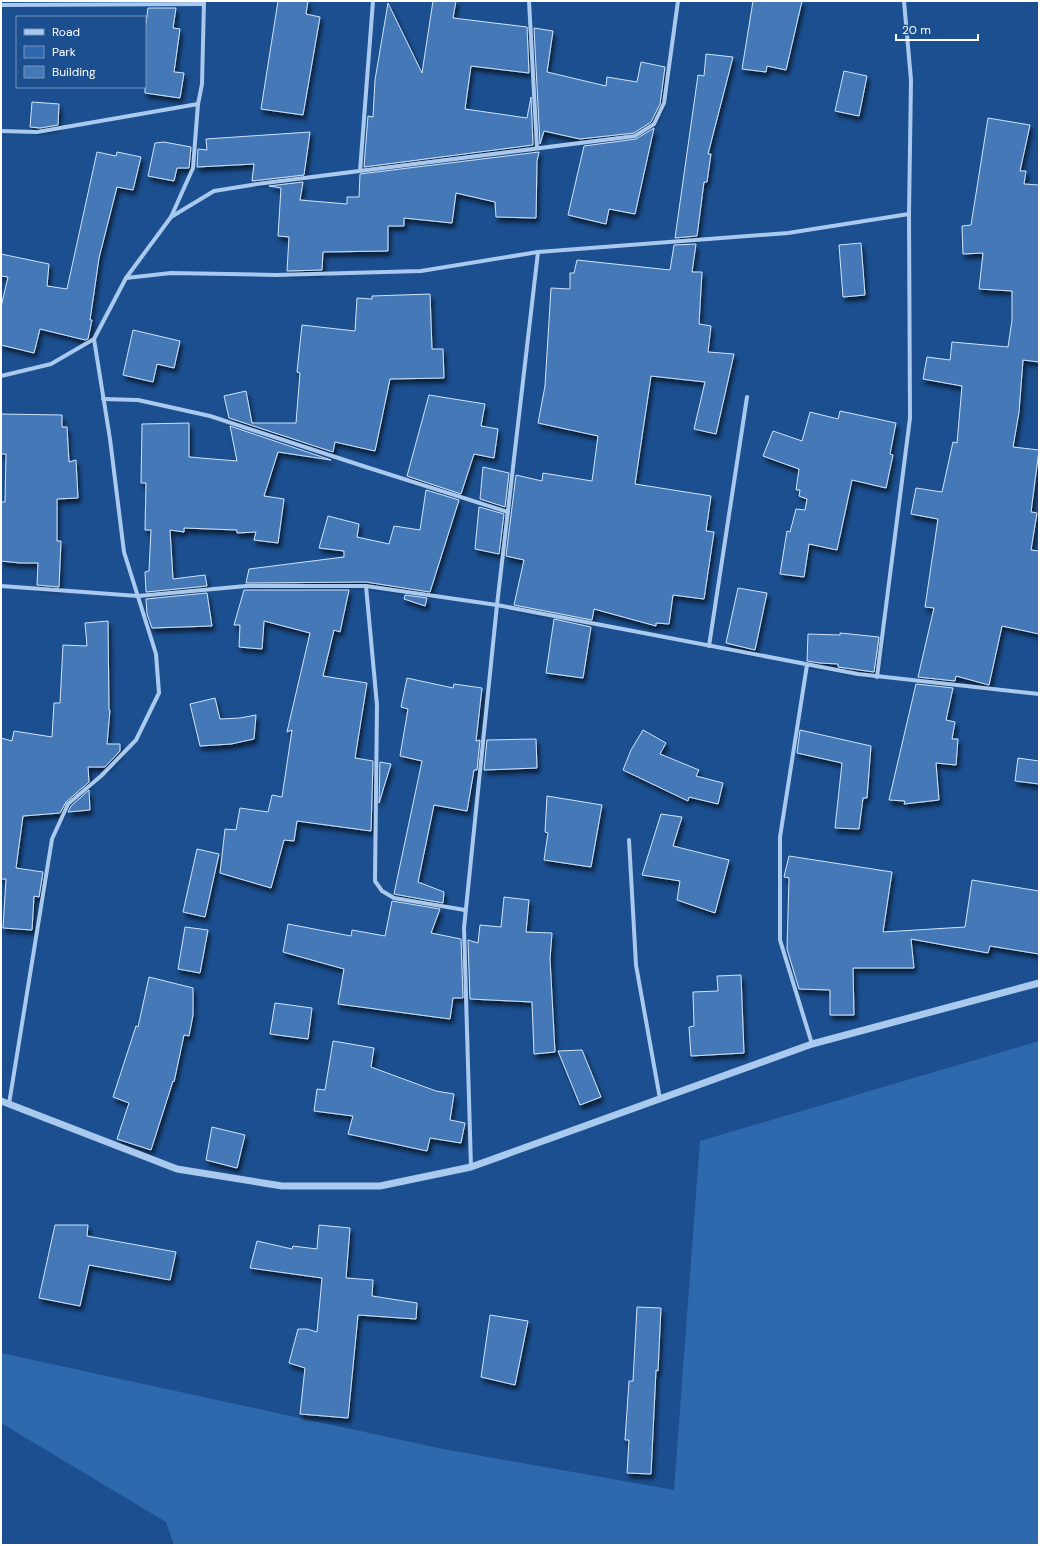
<svg xmlns="http://www.w3.org/2000/svg" width="1040" height="1546" font-family="'DM Sans',sans-serif">
  <style>
    .green { fill: #2e69ad }
    .building { fill: #4478b7; stroke: #cfe3fa; filter: url(#shadow) }
    .lines { fill: none; stroke-linecap: round; stroke-linejoin: round }
    .minor { stroke: #a9c9ee; stroke-width: 4 }
    .tertiary { stroke: #a9c9ee; stroke-width: 7 }
  </style>
  <defs>
    <filter id="shadow"><feDropShadow dx="2.5" dy="4.5" stdDeviation="2" flood-color="#0009"/></filter>
  </defs>
  <rect width="100%" height="100%" fill="#1b4f8f"/>
  <polygon class="green" points="1039,1041 1039,1545 174,1545 166,1522 1,1423 1,1353 443,1449 674,1490 700,1141"/>
  <g class="building">
    <polygon points="278,1 308,1 306,14 320,17 303,115 261,109"/>
    <polygon points="433,1 456,1 453,18 527,27 529,73 471,66 465,109 527,118 531,97 533,145 364,167 368,116 373,117 375,80 388,3 422,73"/>
    <polygon points="753,1 802,1 786,70 767,66 766,72 742,69"/>
    <polygon points="148,8 176,8 173,28 180,29 174,72 184,73 180,98 145,93 145,31"/>
    <polygon points="534,28 553,31 547,72 606,86 607,77 637,82 641,62 665,67 660,104 651,122 634,133 580,139 544,131 540,144"/>
    <polygon points="706,54 733,57 708,154 711,154 707,182 704,182 697,236 675,238 698,75 704,76"/>
    <polygon points="844,71 867,76 859,116 835,111"/>
    <polygon points="32,102 59,104 58,125 40,128 30,127"/>
    <polygon points="988,118 1030,125 1020,171 1026,171 1024,184 1039,185 1039,362 1023,360 1019,412 1013,447 1039,450 1031,512 1037,513 1031,550 1039,551 1039,634 1002,626 989,685 956,676 955,681 918,677 934,608 925,607 938,519 911,514 916,488 942,492 953,442 957,443 962,386 923,379 927,357 950,360 952,342 1008,347 1012,320 1012,291 979,289 983,253 963,254 962,226 971,225"/>
    <polygon points="654,128 635,214 609,209 606,224 568,215 584,146 636,139"/>
    <polygon points="310,132 304,175 252,181 254,164 197,167 198,149 207,150 206,139"/>
    <polygon points="164,142 191,147 189,168 177,168 174,181 148,176 155,143"/>
    <polygon points="97,152 116,156 117,152 141,157 133,190 117,187 99,258 90,320 92,320 88,339 85,340 40,329 34,353 1,345 1,307 8,277 1,276 1,254 49,264 47,286 67,289"/>
    <polygon points="539,152 537,161 536,218 496,217 495,202 456,193 452,223 404,218 404,226 388,226 388,251 323,252 322,270 287,271 289,237 278,236 281,188 269,186 303,182 300,200 347,204 347,197 359,197 360,174"/>
    <polygon points="861,243 865,295 843,297 839,245"/>
    <polygon points="696,244 692,272 702,272 699,324 711,326 708,352 734,354 716,434 694,429 705,382 651,376 635,484 711,496 706,531 714,532 704,599 673,595 669,624 656,623 656,626 594,609 592,620 514,605 524,560 506,556 516,475 542,481 543,473 592,481 598,436 538,423 545,386 551,288 570,289 570,273 574,273 577,260 670,270 674,245"/>
    <polygon points="430,294 432,349 443,349 444,378 390,379 375,451 335,442 333,452 229,418 224,396 246,391 252,423 296,423 300,373 297,372 302,325 355,331 357,298 372,299 372,296"/>
    <polygon points="133,330 180,341 174,368 157,364 153,382 123,375"/>
    <polygon points="429,395 485,404 481,426 498,429 494,458 474,454 461,494 407,476"/>
    <polygon points="840,411 896,423 890,454 893,455 886,488 852,480 837,550 809,544 804,577 780,574 787,531 790,532 796,509 805,510 807,499 799,496 800,490 796,490 799,469 763,456 773,431 802,441 810,412 838,419"/>
    <polygon points="1,414 62,415 62,427 67,427 69,462 76,460 78,498 57,499 57,541 61,541 59,587 37,585 38,563 20,563 1,561 1,502 5,502 6,454 1,454"/>
    <polygon points="189,423 189,457 237,461 230,426 331,460 278,452 264,496 284,499 278,543 254,540 256,532 237,533 237,530 184,528 184,532 170,530 173,579 205,575 207,586 146,592 145,572 149,571 151,530 145,530 146,483 141,483 142,424"/>
    <polygon points="483,467 509,473 505,507 480,499"/>
    <polygon points="426,490 459,500 430,592 366,582 246,583 249,569 344,557 344,551 319,548 328,516 359,524 357,537 389,544 394,526 420,530"/>
    <polygon points="479,507 504,514 499,554 475,549"/>
    <polygon points="738,588 767,593 755,650 726,643"/>
    <polygon points="244,590 349,590 340,632 334,630 323,676 367,683 355,758 373,761 371,831 297,821 294,841 284,840 271,888 220,873 225,829 236,830 240,808 268,812 272,795 282,797 292,730 287,732 310,633 264,621 262,649 239,647 240,625 234,625"/>
    <polygon points="207,593 212,626 152,628 147,614 146,599"/>
    <polygon points="405,595 427,598 425,606 404,599"/>
    <polygon points="554,619 591,627 583,678 546,673"/>
    <polygon points="108,621 109,710 110,710 107,744 120,744 120,751 105,767 88,767 89,782 66,802 60,813 23,816 16,868 43,872 39,897 34,896 32,930 3,928 6,879 1,879 1,738 12,741 14,731 52,737 54,703 60,703 63,645 87,646 85,623"/>
    <polygon points="840,633 879,637 874,672 838,667 838,664 820,663 807,661 808,634 840,635"/>
    <polygon points="407,678 453,688 454,684 482,688 476,741 480,740 477,770 474,770 467,811 434,805 418,882 444,892 443,903 394,894 422,761 400,756 408,709 401,707"/>
    <polygon points="916,684 953,688 946,720 955,722 952,739 958,739 956,765 936,763 939,800 904,804 905,801 889,800"/>
    <polygon points="215,698 220,719 240,718 256,715 254,739 231,744 200,746 190,704"/>
    <polygon points="643,730 666,743 660,754 699,770 696,776 723,783 718,804 689,797 688,801 623,770 631,750"/>
    <polygon points="800,730 871,746 867,798 863,798 859,829 835,828 842,763 797,753"/>
    <polygon points="536,739 537,768 484,770 487,740"/>
    <polygon points="1018,758 1039,761 1039,784 1015,781"/>
    <polygon points="380,762 391,764 379,803"/>
    <polygon points="89,790 90,810 68,812 71,806"/>
    <polygon points="547,796 602,805 591,867 544,860 548,833 545,832"/>
    <polygon points="661,814 682,817 673,846 729,860 715,913 677,900 680,881 642,875"/>
    <polygon points="197,849 219,854 205,917 183,912"/>
    <polygon points="789,856 892,872 883,932 965,927 972,880 1039,891 1039,954 990,946 988,953 911,939 914,968 853,968 854,1015 830,1015 830,990 799,989 787,949 789,878 784,877"/>
    <polygon points="504,897 529,900 526,932 552,933 550,959 555,1052 534,1054 532,1002 470,999 468,940 478,943 480,925 501,927"/>
    <polygon points="392,901 440,909 431,933 461,939 463,998 453,998 450,1019 338,1004 344,969 283,952 288,924 351,936 352,930 385,936"/>
    <polygon points="185,927 208,930 200,973 178,969"/>
    <polygon points="741,975 744,1053 691,1056 689,1027 694,1026 693,992 718,991 717,976"/>
    <polygon points="149,977 193,988 193,1015 189,1036 184,1035 174,1082 173,1081 151,1150 117,1139 129,1103 113,1097 136,1026 138,1027"/>
    <polygon points="275,1003 312,1008 308,1039 270,1034"/>
    <polygon points="333,1041 374,1048 371,1067 436,1091 454,1094 450,1120 465,1123 461,1143 430,1138 427,1151 348,1134 353,1116 314,1111 317,1089 325,1090"/>
    <polygon points="582,1050 601,1097 580,1105 558,1051"/>
    <polygon points="212,1127 245,1135 237,1168 206,1160"/>
    <polygon points="55,1225 88,1225 87,1236 176,1252 170,1280 89,1265 80,1306 39,1298"/>
    <polygon points="319,1225 350,1228 346,1278 373,1280 372,1296 417,1303 416,1319 358,1315 348,1418 300,1414 305,1368 289,1363 298,1329 307,1329 317,1332 322,1278 250,1268 257,1241 292,1249 293,1246 317,1249"/>
    <polygon points="637,1307 661,1308 658,1371 656,1370 651,1474 627,1473 629,1440 625,1440 629,1381 633,1381"/>
    <polygon points="490,1315 528,1321 515,1385 481,1377"/>
  </g>
  <g class="lines">
    <g class="minor">
      <polyline points="529,1 537,148"/>
      <polyline points="1,5 204,4"/>
      <polyline points="1,131 37,132 198,104"/>
      <polyline points="360,171 373,1"/>
      <polyline points="171,217 214,191 257,184 635,136 654,124 664,103 678,1"/>
      <polyline points="126,278 171,273 276,275 421,271 538,252 788,233 909,214"/>
      <polyline points="1,376 51,364 94,339"/>
      <polyline points="103,399 138,400 210,416 366,467 508,512"/>
      <polyline points="1,586 138,596 246,586 366,586 497,605 858,674 1039,694"/>
      <polyline points="366,586 377,705 375,881 382,891 394,898 465,910"/>
      <polyline points="709,646 747,397"/>
      <polyline points="807,665 780,837 780,940 812,1044"/>
      <polyline points="877,677 910,418 909,214 911,80 904,1"/>
      <polyline points="629,840 636,965 660,1099"/>
      <polyline points="9,1104 52,839 68,804 101,776 136,740 159,693 156,654 124,552 110,439 94,339 126,278 171,217 193,168 198,104 202,84 204,1"/>
      <polyline points="471,1167 464,928 497,605 538,252"/>
    </g>
    <polyline class="tertiary" points="1,1101 177,1169 282,1186 380,1186 471,1167 812,1044 1039,983"/>
  </g>
  <rect width="1040" height="1546" fill="none" stroke="#ffffff" stroke-width="4"/>
  <rect x="16" y="16" width="130" height="72" fill="#1b4f8f" stroke="#7695bc"/>
  <rect x="24" y="29" width="20" height="6" fill="#a9c9ee" stroke="#7695bc"/>
  <text x="52" y="36" font-size="12" fill="#ffffff">Road</text>
  <rect x="24" y="46" width="20" height="12" fill="#2e69ad" stroke="#7695bc"/>
  <text x="52" y="56" font-size="12" fill="#ffffff">Park</text>
  <rect x="24" y="66" width="20" height="12" fill="#4478b7" stroke="#7695bc"/>
  <text x="52" y="76" font-size="12" fill="#ffffff">Building</text>
  <path d="M896 34v6h82v-6" fill="none" stroke="#ffffff" stroke-width="2"/>
  <text x="902" y="34" font-size="12" fill="#ffffff" stroke="#1b4f8f" stroke-width="3" paint-order="stroke">20 m</text>
</svg>
